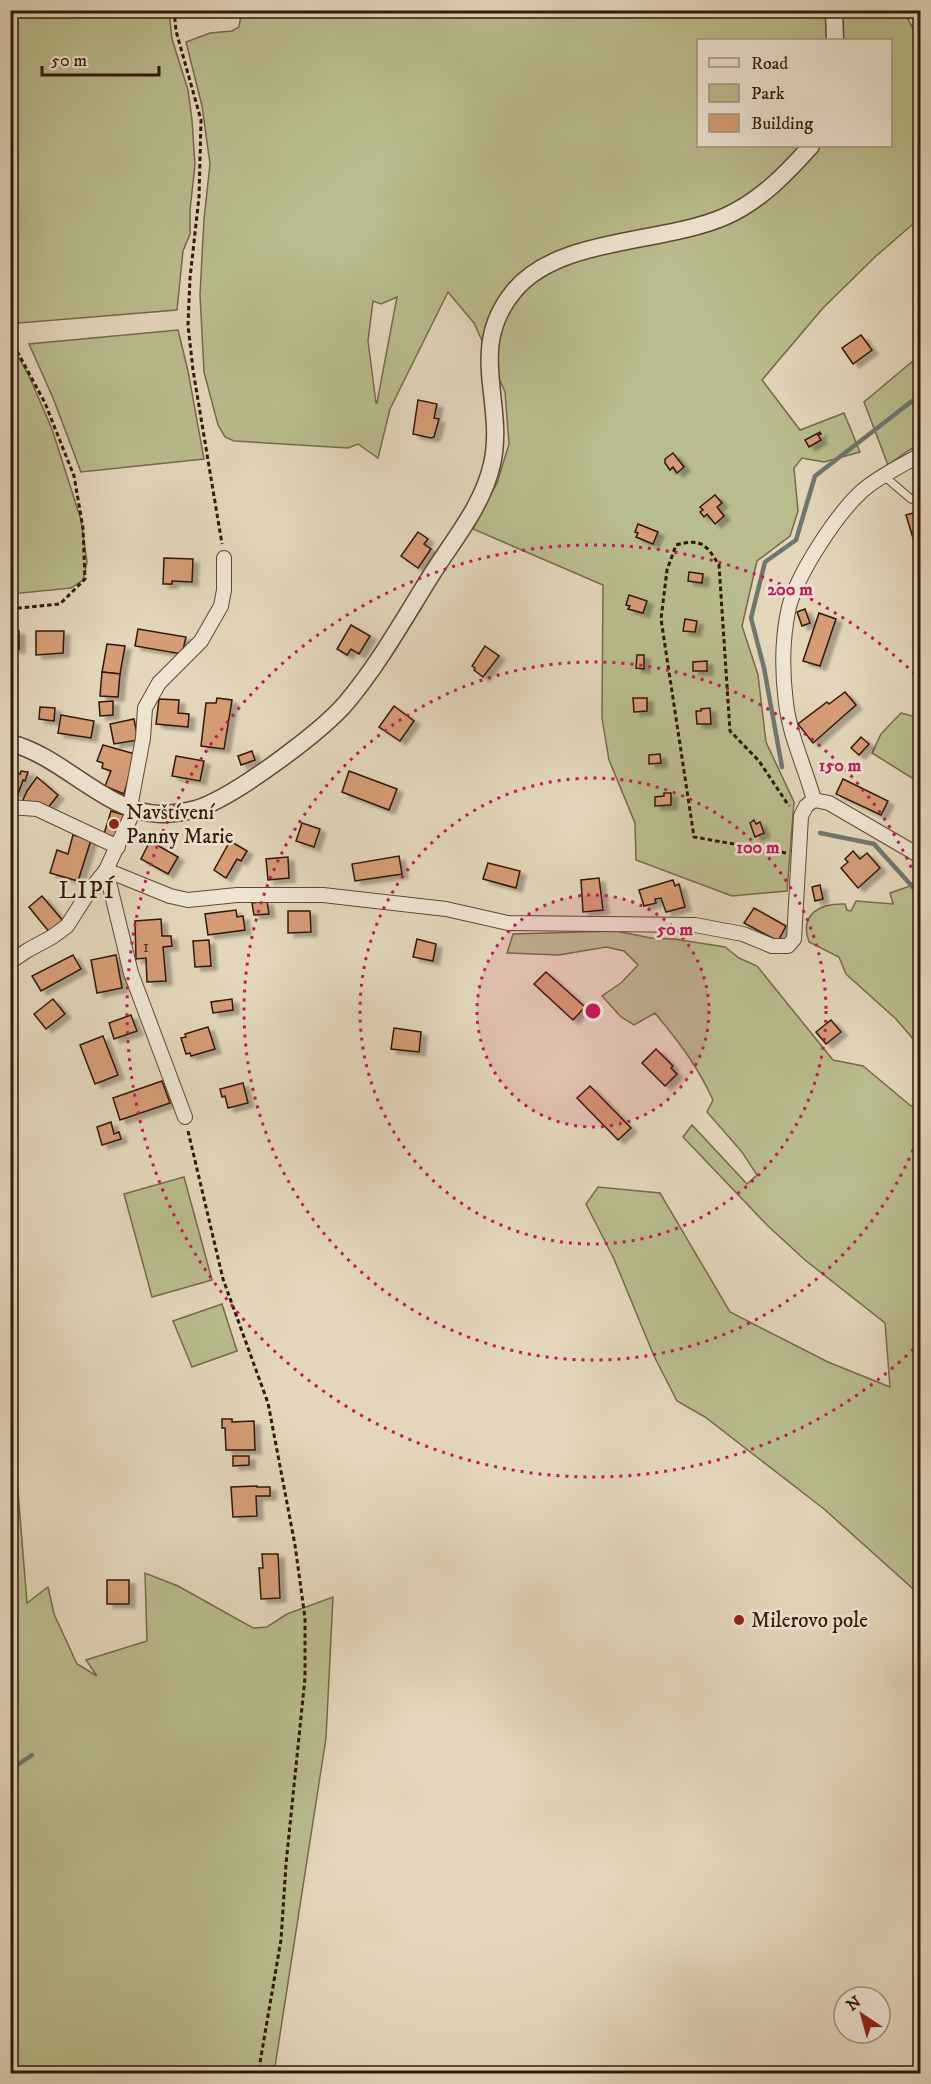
<svg xmlns="http://www.w3.org/2000/svg" width="931" height="2084" font-family="'IM FELL DW Pica',serif">
  <style>
    .green { fill: #b9bc8c; stroke: #766a4a; stroke-width: 1.5; fill-rule: evenodd }
    .lines { fill: none; stroke-linecap: round; stroke-linejoin: round }
    .stream { stroke: #6f7771; stroke-width: 4.5 }
    .building { fill: #d59c75; stroke: #321807; stroke-width: 1.5; filter: url(#shadow) }
    .service-casing { stroke: #5e4834; stroke-width: 9 }
    .minor-casing { stroke: #5e4834; stroke-width: 16 }
    .tertiary-casing { stroke: #5e4834; stroke-width: 19 }
    .path { stroke: #321807; stroke-width: 3; stroke-dasharray: 4.5 3; stroke-linecap: butt }
    .service { stroke: #ede4d2; stroke-width: 7 }
    .minor { stroke: #ede4d2; stroke-width: 14 }
    .tertiary { stroke: #ede4d2; stroke-width: 16 }
    .ring { fill: none; stroke: #c2185b; stroke-width: 3; stroke-dasharray: 3 6 }
    .poi-dot { fill: #8f2418; stroke: #ede4d2; stroke-width: 2 }
    .labels { text-anchor: middle; stroke-width: 5; stroke-linejoin: round; paint-order: stroke }
    .number-label { font-size: 18px; fill: #5b3922 }
    .poi-label { font-size: 21px; fill: #321807; stroke: #ede4d2; text-anchor: start }
    .quarter-label { font-size: 24px; letter-spacing: 1.5px; fill: #321807; stroke: #ede4d2 }
    .centre { fill: #c2185b; stroke: #ede4d2; stroke-width: 3 }
    .ring-label { font-size: 18px; text-anchor: middle; font-weight: bold; fill: #c2185b; stroke: #ede4d2; stroke-width: 5; stroke-linejoin: round; paint-order: stroke }
  </style>
  <defs>
    <filter id="shadow"><feDropShadow dx="6" dy="4" stdDeviation="1.5" flood-color="#0004"/></filter>
  </defs>
  <rect width="100%" height="100%" fill="#e3d6ba"/>
  <filter id="stains"><feTurbulence type="fractalNoise" baseFrequency=".00333" numOctaves="4"/><feColorMatrix values="0 0 0 0 .2 0 0 0 0 .09 0 0 0 0 .02 0 0 0 .5 -.17"/></filter>
  <radialGradient id="worn" r=".72"><stop offset=".6" stop-color="#630" stop-opacity="0"/><stop offset="1" stop-color="#630" stop-opacity=".3"/></radialGradient>
  <g class="green">
    <polygon points="11,10 169,11 172,39 188,90 192,120 195,165 190,210 190,234 183,251 177,310 19,323 10,305"/>
    <path d="M242,10h379l6,6 9,-6 268,1 16,32v175l-44,38 -53,52 -61,72 38,50 44,-17 16,39 -36,10 -22,-4 -8,10 4,43 -8,25 -33,25 -15,65 16,49 8,67 28,60 -7,89 -55,5 -96,-36 -1,-37 -26,-63 -7,-42 1,-133 -130,-56 24,-46 12,-39 -4,-52 -31,-69 -26,-31 -58,117 -12,49 -20,-14 -10,4 -114,-7 -9,-4 -7,-12 -14,-53 -4,-77 4,-76 6,-55 -8,-58 -16,-64 24,-9 22,-2 7,-4zM698,40h192v106h-192zM397,297l-20,106h-1l-8,-62 5,-40 8,3z"/>
    <polygon points="178,330 188,371 204,459 81,472 53,398 29,344"/>
    <polygon points="10,342 29,376 52,429 81,520 87,562 83,580 71,588 11,594"/>
    <polygon points="920,355 920,445 909,450 888,465 864,402"/>
    <polygon points="901,713 920,718 920,783 872,753 881,734"/>
    <path d="M910,886l10,4v157l-24,-28 -50,-45 -7,-17 -30,-15c-10,-28 11,-39 36,-38l2,6 4,1 5,-10 37,3 -3,-11z"/>
    <path d="M616,931l35,7 23,1 51,8 14,11 18,8 76,94 30,6 48,40h9v489l-96,-86 -119,-92 -28,-16 -23,-45 -40,-97 -28,-55 12,-17 62,6 70,119 98,50 62,25 -5,-64 -80,-63 -37,-34 -85,-89 9,-12 55,59 10,-9 -15,-23 -35,-40 6,-12c-16,-35 -34,-58 -58,-87l-21,12 -13,-8 -19,-21 19,-13 17,-18 -14,-14 -18,-4 -47,8 -52,-2 6,-19z"/>
    <polygon points="184,1177 212,1280 152,1297 124,1194"/>
    <polygon points="222,1304 237,1351 192,1367 173,1321"/>
    <polygon points="11,1466 17,1479 27,1603 48,1587 54,1614 77,1664 97,1676 86,1660 147,1641 145,1573 178,1586 253,1628 267,1627 287,1614 333,1597 326,1738 274,2073 11,2073"/>
  </g>
  <g class="lines">
    <g class="stream">
      <polyline points="782,767 764,668 751,618 765,562 796,540 815,476 920,395"/>
      <polyline points="820,833 874,844 920,895"/>
      <polyline points="10,1770 32,1755"/>
    </g>
  </g>
  <g class="building">
    <polygon points="861,335 872,350 853,364 842,348"/>
    <polygon points="418,400 437,404 434,418 439,419 434,437 431,438 413,434"/>
    <polygon points="820,432 821,434 818,435 821,440 809,447 805,440"/>
    <polygon points="673,453 684,467 677,473 673,467 670,470 665,463 665,459"/>
    <polygon points="715,495 722,503 717,507 724,516 715,524 707,514 704,517 700,512 703,510 700,507"/>
    <polygon points="920,511 920,546 916,548 906,515"/>
    <polygon points="638,524 658,532 653,544 636,537 638,533 635,532"/>
    <polygon points="418,532 428,539 424,544 431,549 418,568 401,556"/>
    <polygon points="164,558 193,559 192,582 172,581 172,584 163,584"/>
    <polygon points="689,572 703,574 702,583 688,581"/>
    <polygon points="629,595 647,601 643,613 628,609 630,606 626,605"/>
    <polygon points="805,609 810,623 802,626 797,612"/>
    <polygon points="819,613 836,619 820,666 803,661"/>
    <polygon points="685,619 697,621 695,632 683,631"/>
    <polygon points="351,625 370,636 359,654 351,649 347,655 337,649"/>
    <polygon points="138,629 186,637 182,654 135,646"/>
    <polygon points="10,630 19,631 19,649 10,649"/>
    <polygon points="36,631 64,631 63,653 36,655"/>
    <polygon points="107,644 125,646 120,674 102,672"/>
    <polygon points="485,646 499,656 483,677 474,670 475,668 472,666"/>
    <polygon points="637,655 644,655 644,669 636,668"/>
    <polygon points="707,661 707,671 693,671 693,662"/>
    <polygon points="102,672 120,674 118,697 100,696"/>
    <polygon points="845,692 856,705 813,743 798,724 827,702 829,704"/>
    <polygon points="217,698 232,700 224,749 201,746 206,703 216,703"/>
    <polygon points="633,698 647,698 647,711 634,712"/>
    <polygon points="159,699 179,700 178,713 189,714 188,727 156,724"/>
    <polygon points="113,701 113,715 100,716 99,702"/>
    <polygon points="394,706 414,721 400,741 379,727"/>
    <polygon points="40,707 55,708 54,721 39,719"/>
    <polygon points="710,708 711,724 697,724 696,711 701,711 701,709"/>
    <polygon points="61,715 94,721 91,738 58,733"/>
    <polygon points="134,719 138,740 114,744 110,724"/>
    <polygon points="861,737 869,744 859,755 851,748"/>
    <polygon points="103,745 135,754 124,794 105,786 111,771 102,768 103,763 97,761"/>
    <polygon points="252,751 255,760 241,765 238,756"/>
    <polygon points="660,754 661,763 649,764 649,755"/>
    <polygon points="176,756 204,761 200,781 172,776"/>
    <polygon points="11,771 20,774 21,771 28,772 25,781 23,780 18,794 10,792"/>
    <polygon points="349,771 397,789 389,810 342,792"/>
    <polygon points="37,777 58,795 47,809 22,802 27,791"/>
    <polygon points="843,779 888,801 881,815 836,794"/>
    <polygon points="664,793 671,793 671,805 655,806 655,797 664,796"/>
    <polygon points="111,811 124,815 116,838 104,834"/>
    <polygon points="754,820 756,824 760,822 764,833 755,837 750,823"/>
    <polygon points="302,823 320,829 314,847 296,841"/>
    <polygon points="73,835 91,840 78,881 50,873 57,850 68,854"/>
    <polygon points="150,841 178,857 168,874 141,859"/>
    <polygon points="230,841 247,851 241,861 237,859 226,878 214,870"/>
    <polygon points="853,851 860,859 867,853 880,868 858,888 841,868 848,862 845,859"/>
    <polygon points="399,856 402,874 355,881 352,864"/>
    <polygon points="288,857 289,878 268,880 266,859"/>
    <polygon points="488,863 520,871 516,888 483,879"/>
    <polygon points="599,878 603,910 583,912 581,880"/>
    <polygon points="673,880 675,886 679,884 685,907 666,912 661,898 655,899 656,903 644,906 639,890"/>
    <polygon points="820,885 823,899 815,901 812,887"/>
    <polygon points="42,896 64,922 50,933 29,907"/>
    <polygon points="267,901 269,914 254,915 252,903"/>
    <polygon points="754,908 786,926 778,941 744,923"/>
    <polygon points="236,910 237,917 243,916 245,930 208,935 205,914"/>
    <polygon points="288,911 310,911 311,932 288,933"/>
    <polygon points="161,919 162,936 171,936 172,946 163,947 166,981 147,982 146,958 136,959 135,921"/>
    <polygon points="417,939 436,944 433,961 413,957"/>
    <polygon points="209,940 211,966 195,967 193,941"/>
    <polygon points="73,955 81,969 41,991 32,976"/>
    <polygon points="116,955 122,988 97,993 91,960"/>
    <polygon points="546,972 585,1007 573,1020 534,984"/>
    <polygon points="53,999 65,1014 46,1029 34,1014"/>
    <polygon points="232,999 233,1010 213,1013 211,1002"/>
    <polygon points="131,1015 137,1031 114,1039 109,1023"/>
    <polygon points="831,1020 841,1032 826,1044 816,1032"/>
    <polygon points="208,1027 215,1049 191,1056 190,1053 186,1054 181,1038 186,1037 185,1034"/>
    <polygon points="394,1028 421,1032 419,1052 391,1049"/>
    <polygon points="103,1036 118,1075 95,1084 80,1045"/>
    <polygon points="656,1049 673,1066 671,1068 677,1074 665,1086 642,1063"/>
    <polygon points="162,1081 170,1103 120,1120 113,1098"/>
    <polygon points="243,1083 248,1103 228,1108 225,1096 222,1097 220,1089"/>
    <polygon points="590,1086 631,1128 618,1140 577,1098"/>
    <polygon points="111,1122 114,1134 119,1132 121,1139 102,1145 97,1127"/>
    <polygon points="222,1419 232,1419 232,1422 254,1421 255,1450 226,1450 225,1428 222,1428"/>
    <polygon points="233,1456 249,1456 249,1465 233,1466"/>
    <polygon points="257,1486 257,1487 270,1487 270,1496 256,1496 257,1516 233,1517 231,1487"/>
    <polygon points="262,1554 278,1554 280,1598 261,1599 259,1568 263,1568"/>
    <rect x="107" y="1580" width="22" height="24"/>
  </g>
  <g class="lines">
    <defs>
      <polyline id="service" points="884,476 911,499 920,502"/>
      <g id="minor">
        <path d="M814,800c-9,-33 -24,-63 -28,-97 -4,-31 -4,-65 3,-96 9,-34 47,-92 73,-116 17,-15 39,-25 58,-36"/>
        <polyline points="10,807 37,809 118,847"/>
        <polyline points="130,807 143,738 145,708 159,683 201,641 221,606 224,590 224,558"/>
        <polyline points="135,808 106,870 170,896 188,900 237,895 323,895 446,909 508,923 695,925 743,934 772,946 788,946 794,939 801,816 806,806 814,800 829,803 920,856"/>
        <polyline points="106,870 131,973 185,1117"/>
        <polyline points="10,962 28,950 52,937 67,926 90,890 106,870"/>
      </g>
      <g id="tertiary">
        <polyline points="834,10 835,40"/>
        <path d="M10,743c53,13 96,70 150,71 12,0 24,-2 36,-5 37,-11 124,-76 150,-106 33,-39 59,-86 86,-129 22,-35 51,-69 60,-110 14,-62 -26,-115 22,-173 44,-54 147,-47 210,-74 35,-15 62,-43 87,-71"/>
      </g>
    </defs>
    <use href="#service" class="service-casing"/>
    <use href="#minor" class="minor-casing"/>
    <use href="#tertiary" class="tertiary-casing"/>
    <g class="path">
      <polyline points="174,10 176,31 201,120 199,197 190,278 188,325 193,370 222,544"/>
      <polyline points="10,338 45,403 74,476 83,528 85,579 60,604 10,609"/>
      <path d="M786,853l-92,-16 -33,-218 6,-49 9,-25c25,-7 30,-1 43,20l11,166 29,30 30,45"/>
      <polyline points="188,1131 223,1279 268,1403 295,1545 305,1618 305,1678 286,1864 281,1940 258,2074"/>
    </g>
    <use href="#service" class="service"/>
    <use href="#minor" class="minor"/>
    <use href="#tertiary" class="tertiary"/>
  </g>
  <circle cx="593" cy="1011" r="116" fill="#c2185b" fill-opacity=".12"/>
  <g class="ring">
    <circle cx="593" cy="1011" r="116"/>
    <circle cx="593" cy="1011" r="233"/>
    <path d="M920 1133A349 349 0 1 1 920 889"/>
    <path d="M920 1343A466 466 0 1 1 920 679"/>
  </g>
  <g class="poi-dot">
    <circle cx="114" cy="824" r="6"/>
    <circle cx="739" cy="1620" r="6"/>
  </g>
  <g class="labels">
    <g class="number-label">
      <text x="146" y="952">1</text>
    </g>
    <g class="poi-label">
      <text x="126" y="819">Navštívení<tspan x="126" dy="24">Panny Marie</tspan></text>
      <text x="751" y="1627">Milerovo pole</text>
    </g>
    <g class="quarter-label">
      <text x="87" y="898">LIPÍ</text>
    </g>
  </g>
  <circle cx="593" cy="1011" r="9" class="centre"/>
  <g class="ring-label">
    <text x="790" y="595">200 m</text>
    <text x="840" y="771">150 m</text>
    <text x="758" y="853">100 m</text>
    <text x="675" y="935">50 m</text>
  </g>
  <rect width="931" height="2084" fill="none" stroke="#e3d6ba" stroke-width="36"/>
  <rect x="12" y="12" width="907" height="2060" fill="none" stroke="#321807" stroke-width="3"/>
  <rect x="18" y="18" width="895" height="2048" fill="none" stroke="#321807" stroke-width="1.5"/>
  <rect x="697" y="39" width="195" height="108" fill="#ede4d2" stroke="#a29281" stroke-width="1.5"/>
  <rect x="709" y="58" width="30" height="9" fill="#ede4d2" stroke="#a29281" stroke-width="1.5"/>
  <text x="751" y="69" font-size="18" fill="#321807">Road</text>
  <rect x="709" y="84" width="30" height="18" fill="#b9bc8c" stroke="#a29281" stroke-width="1.5"/>
  <text x="751" y="99" font-size="18" fill="#321807">Park</text>
  <rect x="709" y="114" width="30" height="18" fill="#d59c75" stroke="#a29281" stroke-width="1.5"/>
  <text x="751" y="129" font-size="18" fill="#321807">Building</text>
  <g transform="translate(862 2015) rotate(324)"><circle r="28" fill="#ede4d2" stroke="#a29281" stroke-width="1.5"/>
  <path d="M0-4.5L10 22L0 15L-10 22Z" fill="#8f2418"/>
  <text y="-9" font-size="16" font-weight="bold" text-anchor="middle" fill="#321807">N</text>
  </g>
  <path d="M42 66v9h117v-9" fill="none" stroke="#321807" stroke-width="3"/>
  <text x="51" y="66" font-size="18" fill="#321807" stroke="#ede4d2" stroke-width="4.5" paint-order="stroke">50 m</text>
  <rect width="100%" height="100%" filter="url(#stains)"/>
  <rect width="100%" height="100%" fill="url(#worn)"/>
</svg>
